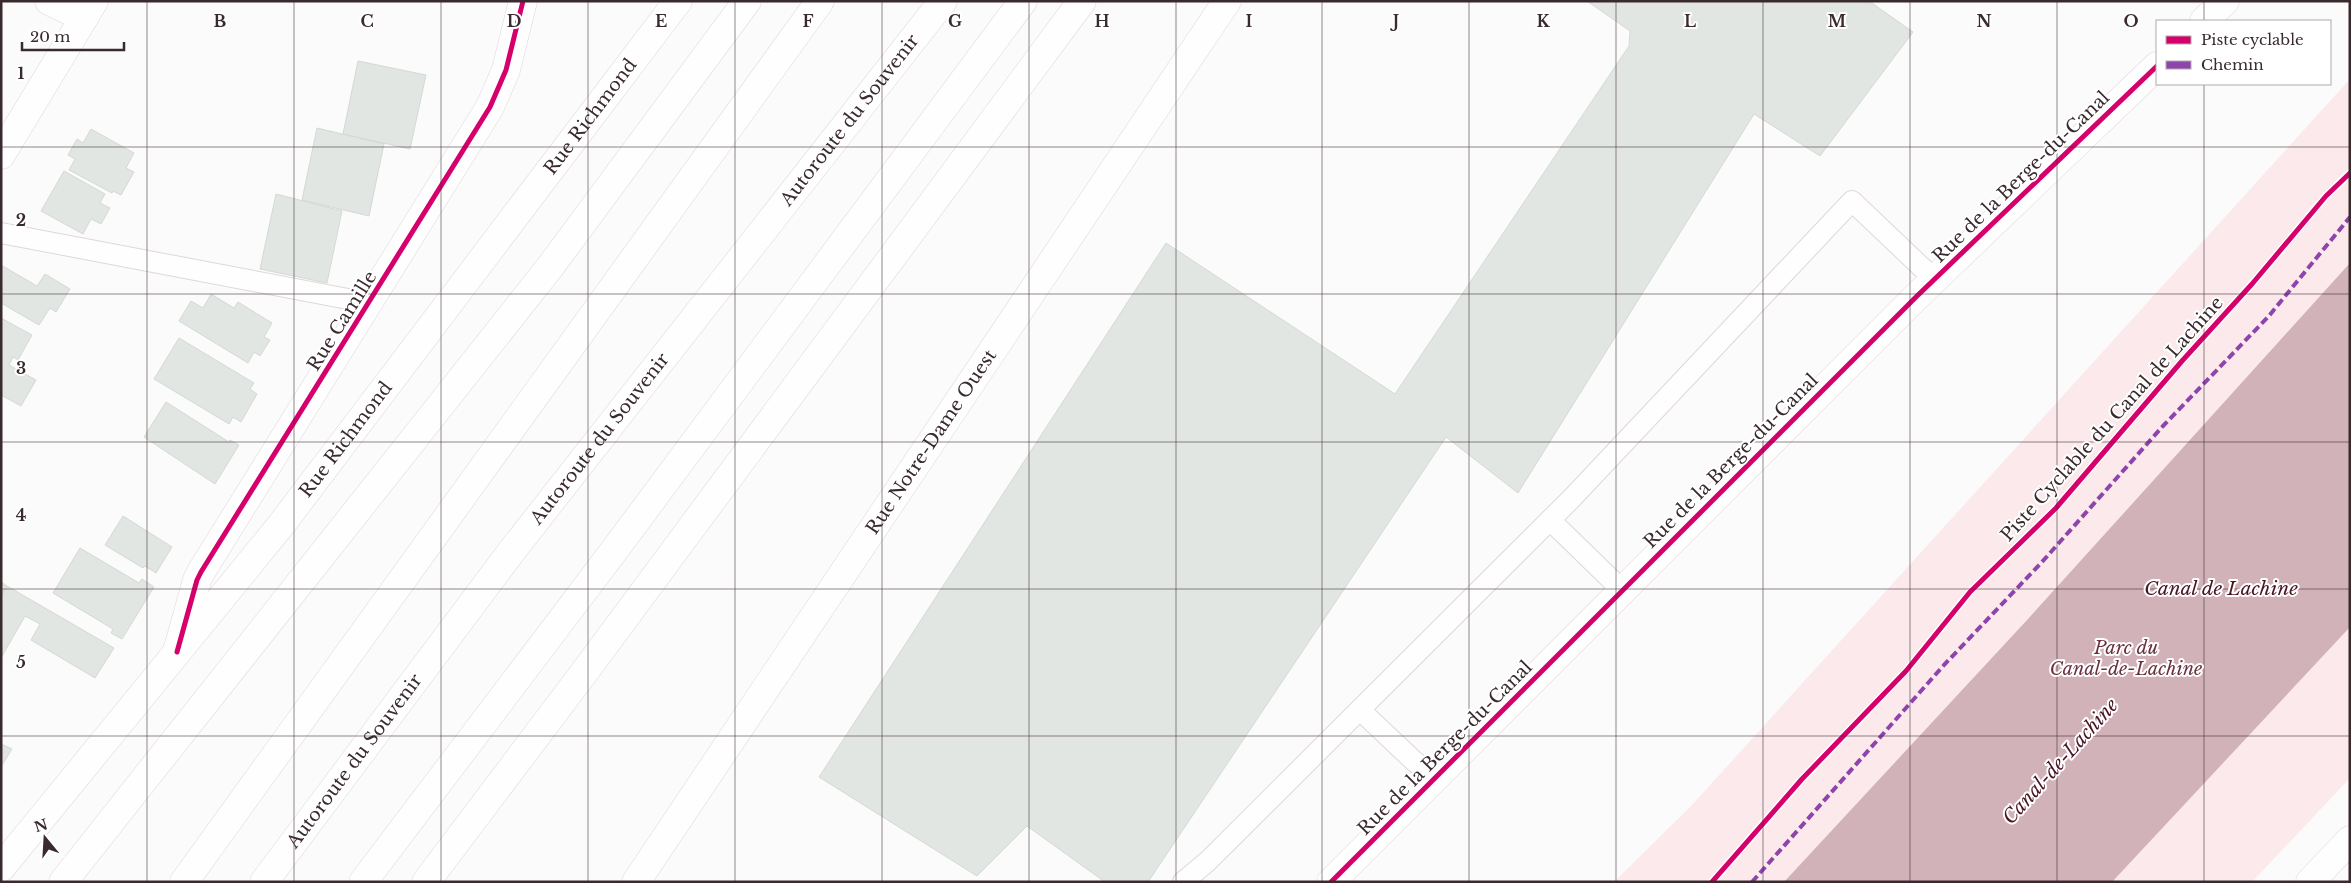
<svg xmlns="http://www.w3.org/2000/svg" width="2351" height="883" font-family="'Libre Baskerville',serif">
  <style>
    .green { fill: #fbe9ec }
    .water { fill: #d0b2b8 }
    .building { fill: #e2e6e2; stroke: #d4d9d5 }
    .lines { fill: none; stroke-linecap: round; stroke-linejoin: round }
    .lane-casing { stroke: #e0d7d9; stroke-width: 22 }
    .street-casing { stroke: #e0d7d9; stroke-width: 29 }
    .secondary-casing { stroke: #e0d7d9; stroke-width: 29 }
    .highway-casing { stroke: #e0d7d9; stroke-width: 29 }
    .lane { stroke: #fefefe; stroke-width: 20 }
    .street { stroke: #fefefe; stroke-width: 28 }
    .secondary { stroke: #fefefe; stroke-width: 28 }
    .highway { stroke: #fefefe; stroke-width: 28 }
    .quiet { stroke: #8e44ad; stroke-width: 4; stroke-dasharray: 8 4; stroke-linecap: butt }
    .cycleway-casing { stroke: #fff; stroke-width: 8 }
    .cycleway { stroke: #d6006c; stroke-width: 5 }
    .grid { fill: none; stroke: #392a2d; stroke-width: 1; stroke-opacity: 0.55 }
    .labels { text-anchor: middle; stroke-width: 4; stroke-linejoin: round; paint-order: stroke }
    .street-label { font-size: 18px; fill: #392a2d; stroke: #fff }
    .park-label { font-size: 18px; font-style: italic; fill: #6a3040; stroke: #fff }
    .water-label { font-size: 19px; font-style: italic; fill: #4a1425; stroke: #fff }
    .grid-label { font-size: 16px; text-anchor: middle; font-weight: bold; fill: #392a2d; stroke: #fff; stroke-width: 4; stroke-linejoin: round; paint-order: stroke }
  </style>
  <rect width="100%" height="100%" fill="#fbfbfb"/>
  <polygon class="green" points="2350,79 2350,778 2252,882 1614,882 1692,805"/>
  <polygon class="water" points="2350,263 2350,627 2112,882 1784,882 2028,619"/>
  <g class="building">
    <polygon points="1587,1 1869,1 1913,32 1820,156 1754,114 1518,493 1446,437 1148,882 1105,882 1027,826 977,876 819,777 1166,243 1395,394 1629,46 1630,31"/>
    <polygon points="358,61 426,75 410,149 343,134"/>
    <polygon points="317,128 384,144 369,216 302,200"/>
    <polygon points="91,129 134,153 126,168 134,172 121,195 113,191 112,193 69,170 75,159 68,155 77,139 83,143"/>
    <polygon points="64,171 105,194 100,203 110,208 101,224 91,219 83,234 41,211"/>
    <polygon points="276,194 342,211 327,283 260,269"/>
    <polygon points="1,265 37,286 45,274 70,289 56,312 50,308 39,325 1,303"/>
    <polygon points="211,294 234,308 238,302 272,323 264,337 270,340 260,356 254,352 248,363 179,321 191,301 203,308"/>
    <polygon points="1,318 32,335 18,360 13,357 9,365 36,380 21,406 1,395"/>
    <polygon points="179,338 254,383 250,389 257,394 241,422 233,417 229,424 154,379"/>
    <polygon points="166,402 229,442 230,440 239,445 215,484 144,437"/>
    <polygon points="123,516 172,547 156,573 145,566 143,568 105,545"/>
    <polygon points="80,548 139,583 142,579 154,587 122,639 111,633 113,629 53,593"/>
    <polygon points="1,582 7,586 1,596"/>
    <polygon points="7,586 114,648 95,678 31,640 40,624 25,616 1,658 1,596"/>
    <polygon points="1,744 12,749 1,767"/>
  </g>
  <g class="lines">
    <defs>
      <g id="lane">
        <polyline points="1,233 348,299 367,307"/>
        <polyline points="1550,520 1622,590"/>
        <polyline points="1360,710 1414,761 1435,777"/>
        <polyline points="1183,882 1208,861 1572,498 1852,201 1934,279"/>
      </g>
      <g id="street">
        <polyline points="49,1 84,18"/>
        <polyline points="2204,21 2225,1"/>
        <polyline points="177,652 197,580 201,572 490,107 506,70 523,1"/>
        <polyline points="1331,882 1917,296 2157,66"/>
      </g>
      <g id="secondary">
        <polyline points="1,155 94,1"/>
        <path id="s1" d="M1,868l280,-343 397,-524"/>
        <path id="s2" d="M636,882l591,-881"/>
        <polyline points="2310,882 2350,840"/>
      </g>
      <g id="highway">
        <polyline points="63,882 550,267 747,1"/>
        <polyline points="184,882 820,1"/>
        <path id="s3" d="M264,882l247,-330 432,-551"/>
        <polyline points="363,882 613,552 1023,1"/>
        <polyline points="426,882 583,674 1082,1"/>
      </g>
    </defs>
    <use href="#lane" class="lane-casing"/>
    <use href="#street" class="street-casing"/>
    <use href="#secondary" class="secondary-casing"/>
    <use href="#highway" class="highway-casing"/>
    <use href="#lane" class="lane"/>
    <use href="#street" class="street"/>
    <use href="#secondary" class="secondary"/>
    <use href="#highway" class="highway"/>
    <polyline class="quiet" points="1752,882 1944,665 2042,562 2163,426 2268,317 2350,217"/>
    <defs>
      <g id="cycleway">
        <polyline points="177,652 197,580 201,572 490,107 506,70 523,1"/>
        <polyline points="1331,882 1917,296 2157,66"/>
        <polyline points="1712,882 1802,779 1906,671 1970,592 2056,508 2182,361 2252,284 2326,196 2350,173"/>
      </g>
    </defs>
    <use href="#cycleway" class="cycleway-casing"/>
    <use href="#cycleway" class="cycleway"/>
  </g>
  <path class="grid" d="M147,1v881M294,1v881M441,1v881M588,1v881M735,1v881M882,1v881M1029,1v881M1176,1v881M1322,1v881M1469,1v881M1616,1v881M1763,1v881M1910,1v881M2057,1v881M2204,1v20M2204,84v798M1,147h2349M1,294h2349M1,442h2349M1,589h2349M1,736h2349"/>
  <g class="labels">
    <g class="street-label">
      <text dy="6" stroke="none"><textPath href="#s1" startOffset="955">Rue Richmond</textPath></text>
      <text dy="6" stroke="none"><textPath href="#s3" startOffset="961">Autoroute du Souvenir</textPath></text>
      <text transform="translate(2021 177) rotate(-44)" y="6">Rue de la Berge-du-Canal</text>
      <text transform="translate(342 321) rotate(-58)" y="6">Rue Camille</text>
      <text transform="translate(2112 419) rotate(-48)" y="6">Piste Cyclable du Canal de Lachine</text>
      <text dy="6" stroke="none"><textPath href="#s1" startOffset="550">Rue Richmond</textPath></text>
      <text dy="6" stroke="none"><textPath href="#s3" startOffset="556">Autoroute du Souvenir</textPath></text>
      <text dy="6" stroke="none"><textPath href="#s2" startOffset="530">Rue Notre-Dame Ouest</textPath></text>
      <text transform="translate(1731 461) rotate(-45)" y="6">Rue de la Berge-du-Canal</text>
      <text transform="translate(1445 748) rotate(-45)" y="6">Rue de la Berge-du-Canal</text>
      <text dy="6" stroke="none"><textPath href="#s3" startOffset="151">Autoroute du Souvenir</textPath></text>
    </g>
    <g class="park-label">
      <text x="2126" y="654">Parc du<tspan x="2126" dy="21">Canal-de-Lachine</tspan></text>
    </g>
    <g class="water-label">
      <text x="2221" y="595">Canal de Lachine</text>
      <text transform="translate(2060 761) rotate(-48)" y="7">Canal-de-Lachine</text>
    </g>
  </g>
  <g class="grid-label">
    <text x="220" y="27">B</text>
    <text x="367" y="27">C</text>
    <text x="514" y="27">D</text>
    <text x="661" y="27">E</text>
    <text x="808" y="27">F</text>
    <text x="955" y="27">G</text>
    <text x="1102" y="27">H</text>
    <text x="1249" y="27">I</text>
    <text x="1396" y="27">J</text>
    <text x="1543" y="27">K</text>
    <text x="1690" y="27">L</text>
    <text x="1837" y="27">M</text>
    <text x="1984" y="27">N</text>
    <text x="2131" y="27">O</text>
    <text x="21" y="79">1</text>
    <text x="21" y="226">2</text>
    <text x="21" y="374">3</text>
    <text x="21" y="521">4</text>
    <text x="21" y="668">5</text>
  </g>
  <rect width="2351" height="883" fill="none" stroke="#392a2d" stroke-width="5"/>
  <rect x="2156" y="20" width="175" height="65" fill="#ffffff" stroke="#b0aaab"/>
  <rect x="2166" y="36" width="25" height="8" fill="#d6006c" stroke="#b0aaab"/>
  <text x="2201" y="45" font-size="15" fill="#392a2d">Piste cyclable</text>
  <rect x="2166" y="61" width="25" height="8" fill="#8e44ad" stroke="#b0aaab"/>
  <text x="2201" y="70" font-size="15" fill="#392a2d">Chemin</text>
  <g transform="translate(45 838) rotate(342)" stroke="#ffffff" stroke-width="4" paint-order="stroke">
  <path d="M0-4L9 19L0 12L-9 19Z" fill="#392a2d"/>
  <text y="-8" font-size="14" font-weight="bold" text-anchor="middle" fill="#392a2d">N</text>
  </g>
  <path d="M22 42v8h102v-8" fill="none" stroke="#392a2d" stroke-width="2.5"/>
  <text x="30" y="42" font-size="15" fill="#392a2d" stroke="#ffffff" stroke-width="4" paint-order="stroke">20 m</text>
</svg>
